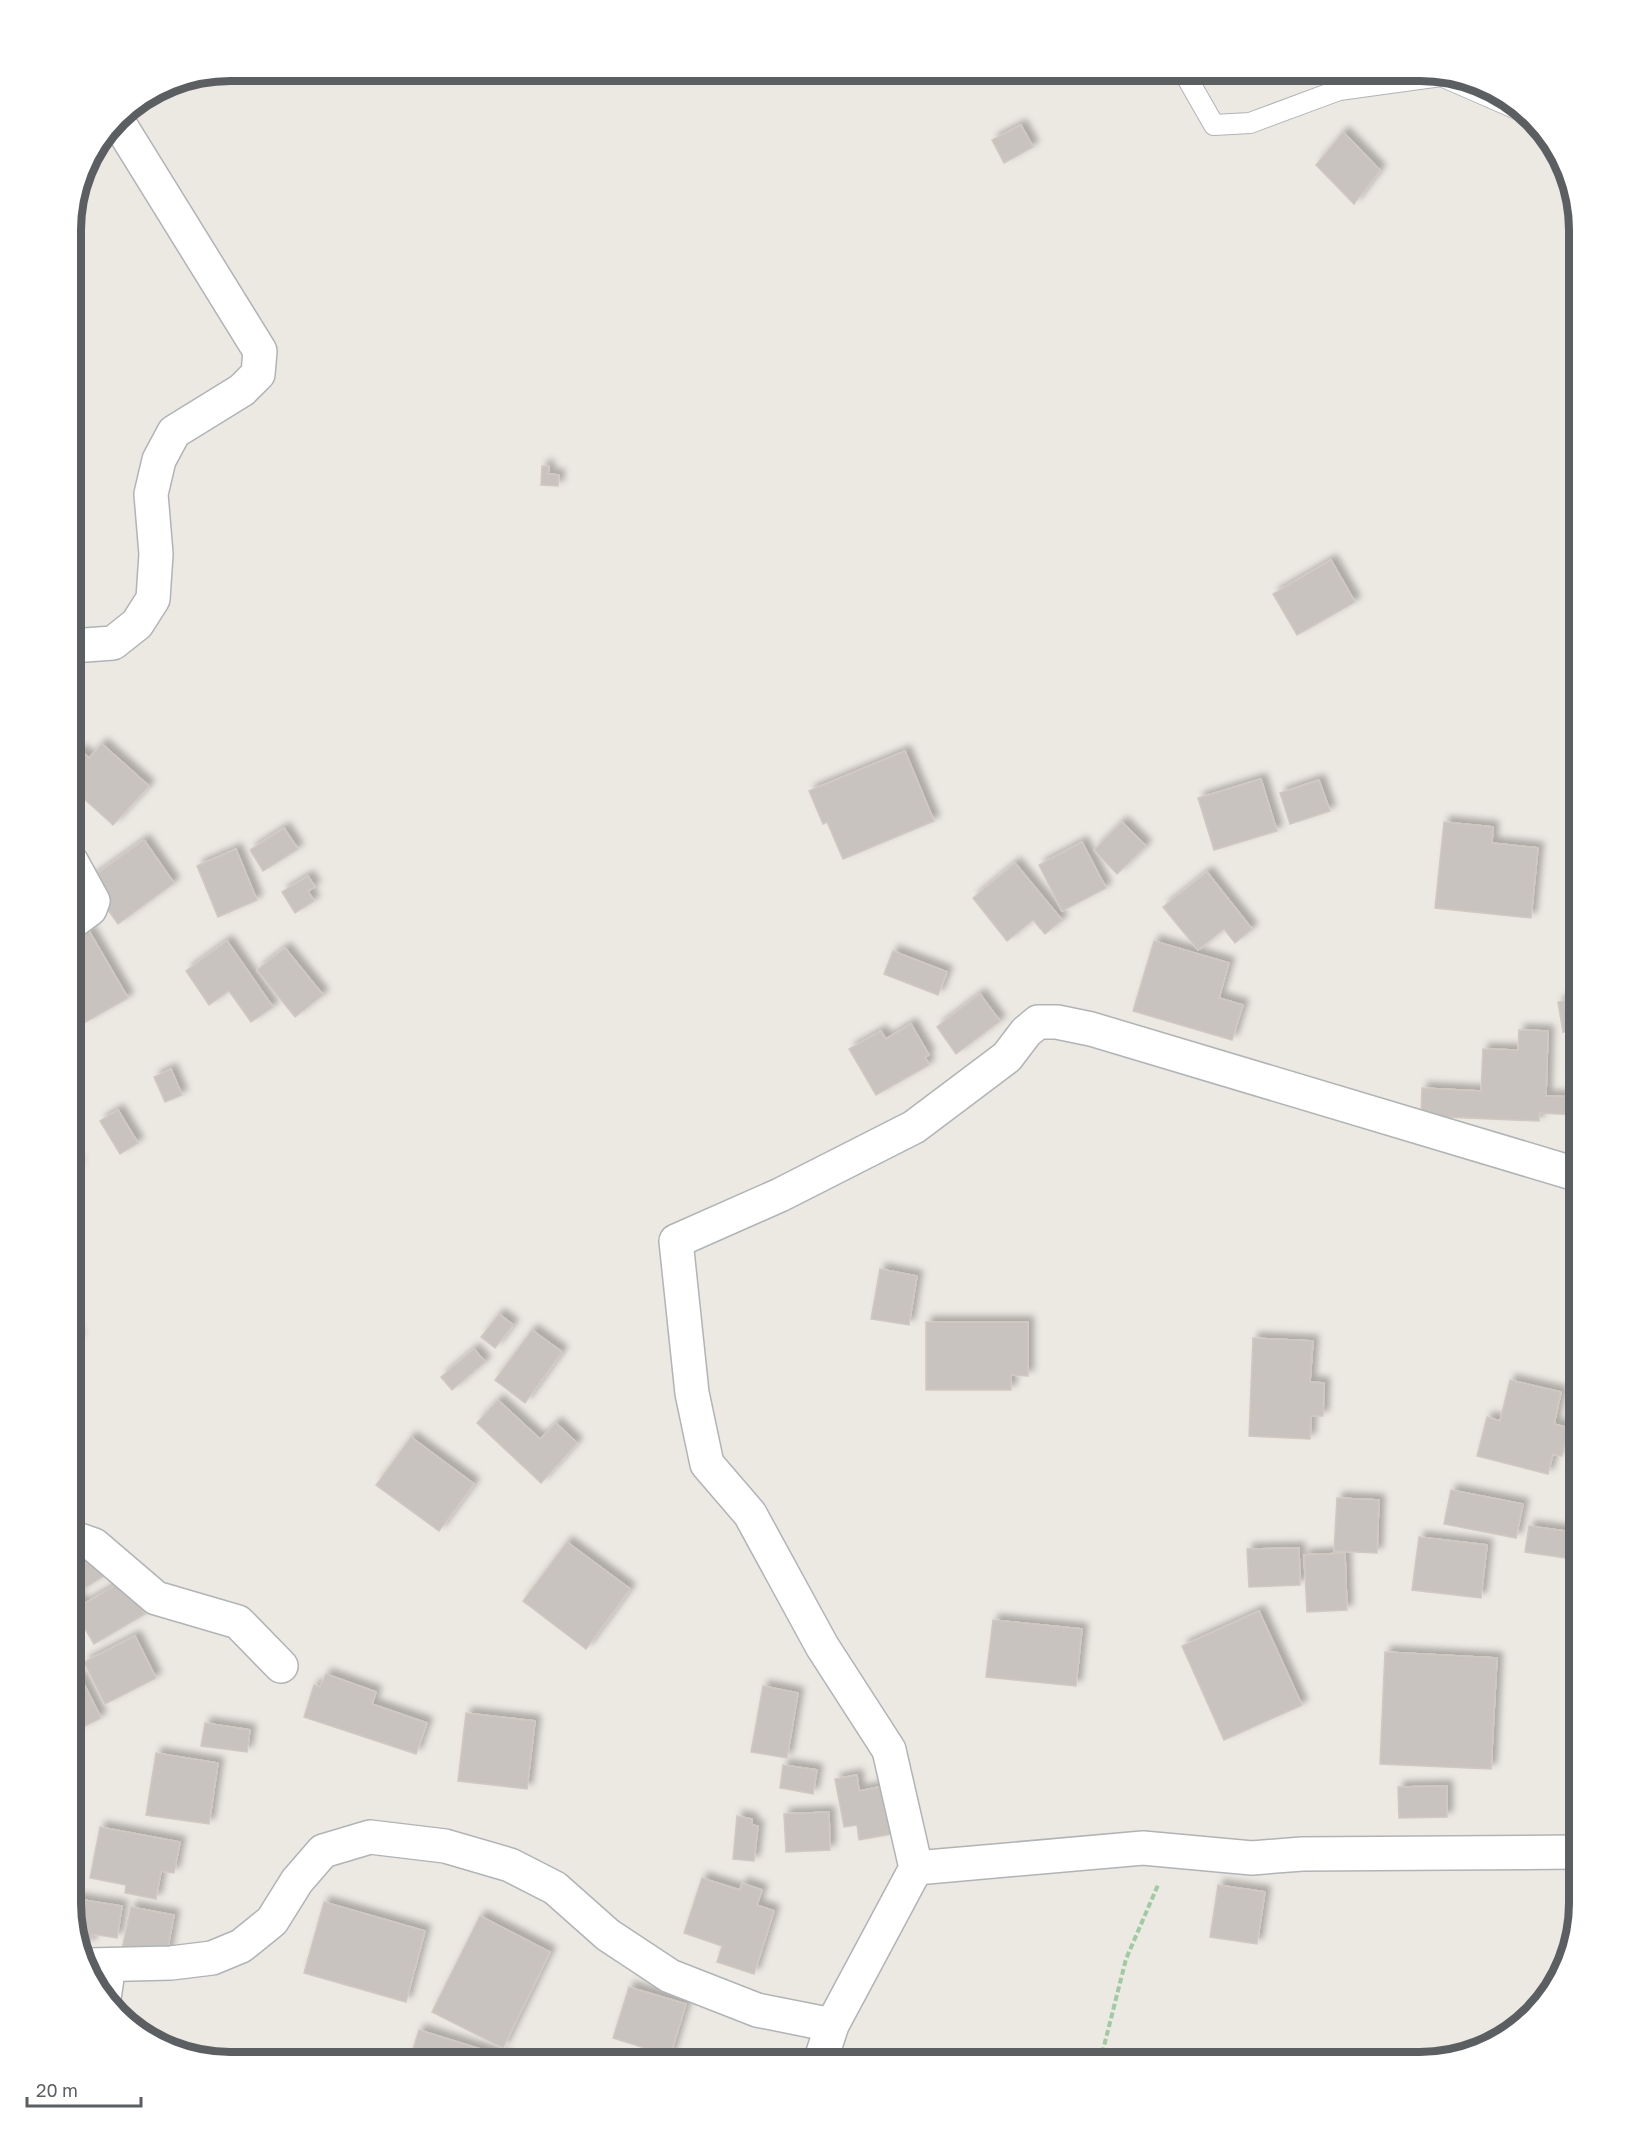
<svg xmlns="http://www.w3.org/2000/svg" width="1650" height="2133" font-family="'Golos Text',sans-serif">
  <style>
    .building { fill: #c8c3bf; stroke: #d1c9c1; stroke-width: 1.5; filter: url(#shadow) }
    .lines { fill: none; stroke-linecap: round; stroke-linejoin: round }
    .lane-casing { stroke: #b0b4b7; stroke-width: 22 }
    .street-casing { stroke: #b0b4b7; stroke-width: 36 }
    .path { stroke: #9ecba1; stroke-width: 4; stroke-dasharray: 6 3; stroke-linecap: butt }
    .lane { stroke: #fff; stroke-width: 20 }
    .street { stroke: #fff; stroke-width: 33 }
    .rim { fill: none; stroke: #5b5f62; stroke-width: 8 }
  </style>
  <defs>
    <filter id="shadow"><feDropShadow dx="5.5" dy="-5.5" stdDeviation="3" flood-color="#0004"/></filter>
  </defs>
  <rect width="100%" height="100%" fill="#ece8e2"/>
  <g class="building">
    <polygon points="1021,125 1033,147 1004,163 992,140"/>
    <polygon points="1343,132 1380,170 1354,204 1316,165"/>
    <polygon points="542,466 549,466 548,474 559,475 558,486 541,485"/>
    <polygon points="1331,560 1355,602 1297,635 1273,594"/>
    <polygon points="102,744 149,786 113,825 71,787 71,760 80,750 89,758"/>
    <polygon points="905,751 934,821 843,859 827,822 823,824 809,791"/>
    <polygon points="1261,779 1277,831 1214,850 1198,798"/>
    <polygon points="1319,780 1330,811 1290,824 1280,793"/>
    <polygon points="1122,822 1146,846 1117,874 1094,850"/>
    <polygon points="1444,822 1493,827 1492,843 1538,848 1531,918 1435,908"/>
    <polygon points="284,828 298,849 263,871 250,850"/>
    <polygon points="144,840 174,883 118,924 87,881"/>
    <polygon points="1082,842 1106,888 1062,911 1039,865"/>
    <polygon points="236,849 257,900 218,917 197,866"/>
    <polygon points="1015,863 1062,920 1045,934 1033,920 1007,941 973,898"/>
    <polygon points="1207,872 1252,929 1235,943 1224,929 1198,950 1163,907"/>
    <polygon points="308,876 315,887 308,891 314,901 295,913 282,892"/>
    <polygon points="89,931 128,998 84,1023 71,999 71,942"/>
    <polygon points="227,941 273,1007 251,1022 229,991 209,1005 186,971"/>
    <polygon points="1154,941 1229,963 1219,998 1243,1005 1232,1040 1133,1011"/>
    <polygon points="285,948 323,995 295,1017 257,970"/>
    <polygon points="893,951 947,972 938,995 884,974"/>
    <polygon points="980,994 1000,1021 956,1054 937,1027"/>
    <polygon points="1579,998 1579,1029 1563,1032 1558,1002"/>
    <polygon points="911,1024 929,1055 925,1057 929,1065 876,1095 849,1049 881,1031 886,1039"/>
    <polygon points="1519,1030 1548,1031 1546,1096 1579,1097 1579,1115 1539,1113 1539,1121 1421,1116 1422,1088 1481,1091 1483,1049 1518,1050"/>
    <polygon points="171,1069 182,1095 165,1102 154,1077"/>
    <polygon points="118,1110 138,1143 120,1154 100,1121"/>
    <polygon points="71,1152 78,1166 71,1170"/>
    <polygon points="880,1269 917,1276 909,1325 871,1319"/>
    <polygon points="499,1314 513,1325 495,1348 481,1337"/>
    <polygon points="71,1322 78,1339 71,1342"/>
    <polygon points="926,1322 1028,1322 1028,1376 1011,1375 1011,1390 926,1390"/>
    <polygon points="532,1330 562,1352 525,1403 495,1380"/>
    <polygon points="1253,1338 1313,1341 1310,1382 1324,1383 1323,1416 1311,1416 1310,1439 1249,1436"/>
    <polygon points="474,1349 485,1362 452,1390 441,1377"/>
    <polygon points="1510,1380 1561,1392 1554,1424 1569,1428 1562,1456 1553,1454 1548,1474 1477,1456 1487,1417 1500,1421"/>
    <polygon points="498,1400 540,1439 556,1423 577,1443 541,1483 477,1423"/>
    <polygon points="411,1437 474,1484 439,1531 376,1485"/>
    <polygon points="1451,1490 1523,1504 1516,1538 1444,1524"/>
    <polygon points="1337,1498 1379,1500 1377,1553 1334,1551"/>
    <polygon points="1529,1526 1579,1533 1579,1560 1525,1552"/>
    <polygon points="1419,1537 1487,1545 1481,1598 1412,1590"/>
    <polygon points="567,1542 630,1589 586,1649 523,1601"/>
    <polygon points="92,1548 107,1574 75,1594 82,1605 125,1580 145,1614 94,1644 77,1615 71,1618 71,1561"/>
    <polygon points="1299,1548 1300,1585 1249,1587 1247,1549"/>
    <polygon points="1345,1553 1347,1610 1307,1612 1304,1555"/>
    <polygon points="1259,1611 1302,1705 1224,1740 1182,1646"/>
    <polygon points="993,1620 1082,1629 1076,1686 986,1677"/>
    <polygon points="135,1636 156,1678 105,1704 84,1662"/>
    <polygon points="1385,1652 1497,1658 1491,1769 1380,1764"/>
    <polygon points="326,1674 376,1692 372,1704 427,1723 416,1754 304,1717 314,1685 320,1687"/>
    <polygon points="80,1676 101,1718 71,1733 71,1680"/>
    <polygon points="763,1686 798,1693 787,1758 751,1752"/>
    <polygon points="466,1713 535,1721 527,1789 458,1781"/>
    <polygon points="205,1723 250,1730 247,1752 201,1746"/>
    <polygon points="156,1753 218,1763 209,1824 146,1815"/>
    <polygon points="783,1765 817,1770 813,1794 780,1788"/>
    <polygon points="857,1775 859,1791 884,1786 893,1834 859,1840 857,1825 844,1827 835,1779"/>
    <polygon points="1447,1786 1447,1817 1399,1818 1398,1787"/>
    <polygon points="829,1812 830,1850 786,1852 784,1814"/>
    <polygon points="737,1816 752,1819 752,1825 758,1826 754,1861 733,1859"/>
    <polygon points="100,1827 180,1842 174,1873 161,1871 156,1899 125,1893 126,1885 90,1878"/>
    <polygon points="702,1878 740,1890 742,1883 762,1890 757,1905 774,1911 754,1974 717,1962 722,1946 684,1933"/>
    <polygon points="1218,1885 1265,1892 1257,1944 1210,1937"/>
    <polygon points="71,1898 122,1906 117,1938 92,1934 90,1944 82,1943"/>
    <polygon points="324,1902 425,1931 406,2002 304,1973"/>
    <polygon points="131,1907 174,1915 166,1958 122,1949"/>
    <polygon points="480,1916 550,1952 503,2048 432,2012"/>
    <polygon points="629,1987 686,2004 670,2056 613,2038"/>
    <polygon points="419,2030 509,2058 507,2062 409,2062"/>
  </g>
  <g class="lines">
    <defs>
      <polyline id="lane" points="1183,71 1214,125 1250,123 1339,90 1441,76 1519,110"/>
      <g id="street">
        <polyline points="71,646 113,643 137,624 153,599 156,554 151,494 159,460 174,432 242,390 258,374 260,351 117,120"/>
        <polyline points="71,923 90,909 93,901 71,861"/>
        <polyline points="71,1537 94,1545 156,1598 238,1622 281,1666"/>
        <polyline points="916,1868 1143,1848 1252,1858 1302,1854 1579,1852"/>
        <polyline points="89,1965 171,1963 212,1958 241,1946 272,1921 297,1881 323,1851 370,1837 445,1846 510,1865 555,1888 608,1935 670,1976 757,2010 832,2025"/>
        <polyline points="104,1998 109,1965"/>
        <polyline points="820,2062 832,2025 916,1868 889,1750 822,1646 750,1514 707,1464 692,1393 676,1241 780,1195 914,1127 1007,1057 1026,1032 1038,1022 1057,1022 1091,1029 1579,1175"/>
      </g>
    </defs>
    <use href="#lane" class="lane-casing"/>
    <use href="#street" class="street-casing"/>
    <polyline class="path" points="1100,2062 1126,1959 1158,1885"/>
    <use href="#lane" class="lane"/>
    <use href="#street" class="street"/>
  </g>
  <path d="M0 0H1650V2133H0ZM230 81H1420A149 149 0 0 1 1569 230V1903A149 149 0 0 1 1420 2052H230A149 149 0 0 1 81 1903V230A149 149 0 0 1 230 81Z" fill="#fff" fill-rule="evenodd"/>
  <path class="rim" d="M230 81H1420A149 149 0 0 1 1569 230V1903A149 149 0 0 1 1420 2052H230A149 149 0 0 1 81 1903V230A149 149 0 0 1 230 81Z"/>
  <path d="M27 2097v9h114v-9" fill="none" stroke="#5b5f62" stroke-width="3"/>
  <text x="36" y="2097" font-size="18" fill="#5b5f62" stroke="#ffffff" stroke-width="4.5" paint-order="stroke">20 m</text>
</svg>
